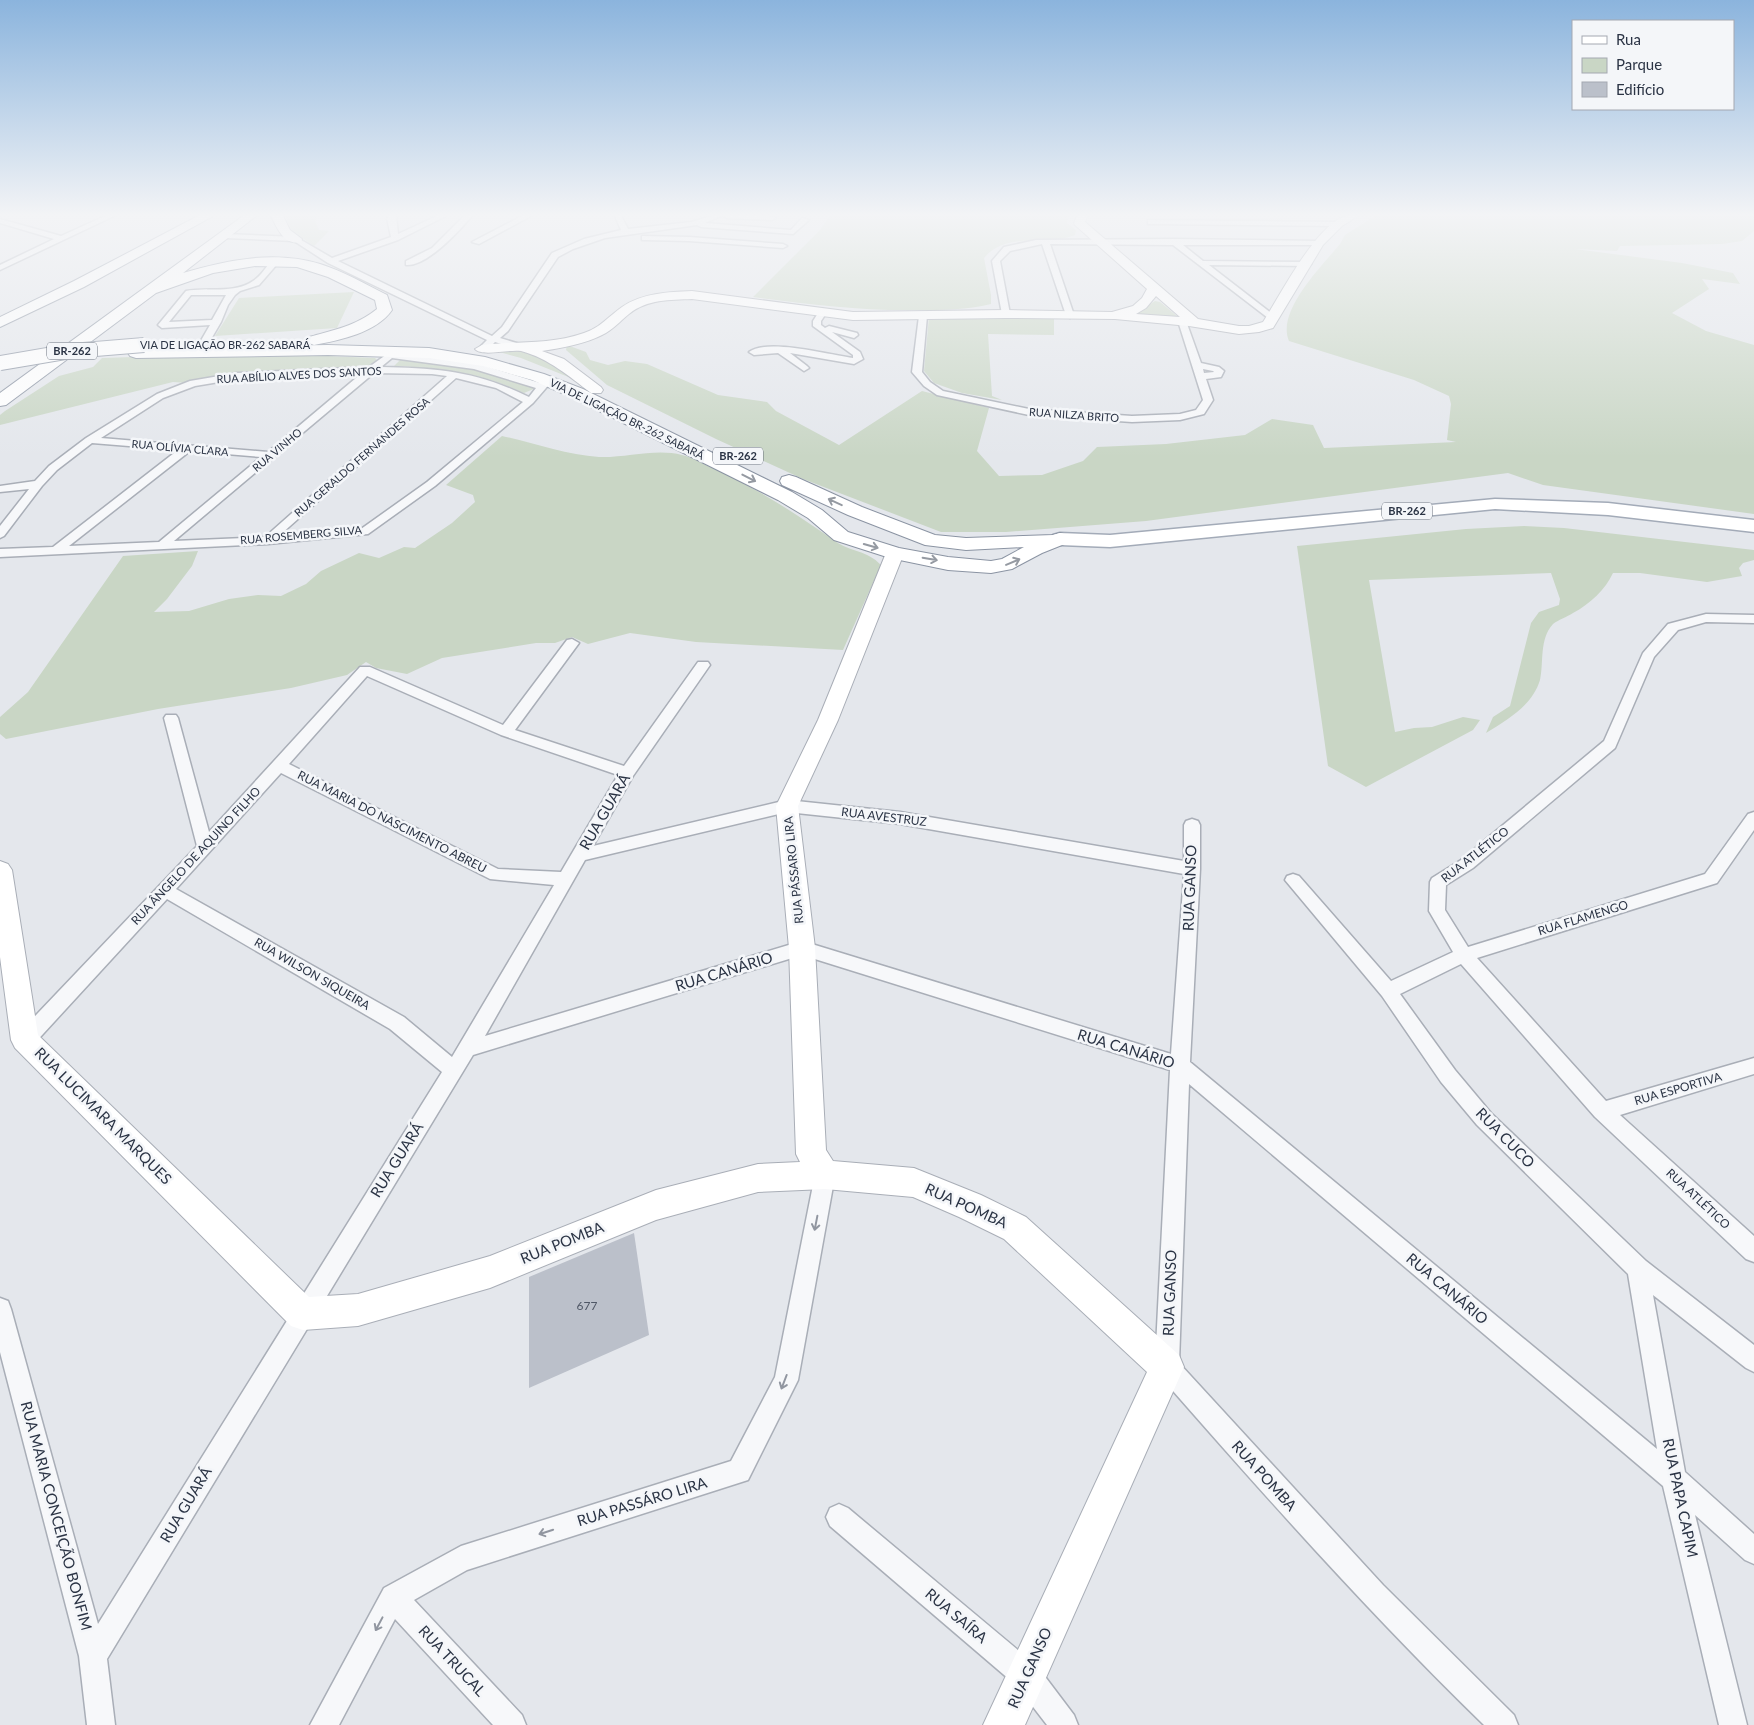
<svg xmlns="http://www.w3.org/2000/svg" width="1754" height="1725" font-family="Lato,sans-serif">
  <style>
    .green { fill: #c9d6c5 }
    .building { fill: #bbc0ca }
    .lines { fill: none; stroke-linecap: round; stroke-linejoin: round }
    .street-casing { stroke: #a9aeb7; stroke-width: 3 }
    .secondary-casing { stroke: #a9aeb7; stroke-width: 2 }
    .primary-casing { stroke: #a3abb8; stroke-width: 3 }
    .highway-casing { stroke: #8b94a3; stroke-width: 2 }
    .street { fill: #f7f8fa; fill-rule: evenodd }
    .secondary { fill: #fff; fill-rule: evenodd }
    .primary { fill: #fff; fill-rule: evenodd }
    .highway { fill: #fff; fill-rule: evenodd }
    .highway-bridge-casing { stroke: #8b94a3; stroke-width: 16; stroke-linecap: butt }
    .highway-bridge { stroke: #fff; stroke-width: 14 }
    .oneway { stroke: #959aa2 }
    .oneway2 { stroke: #9196a0 }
    .labels { text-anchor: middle; stroke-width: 5; stroke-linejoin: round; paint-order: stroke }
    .far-street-label { font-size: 11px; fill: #2b3445; stroke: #f4f6f9 }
    .shield { fill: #f4f6f9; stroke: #676e7b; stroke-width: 1 }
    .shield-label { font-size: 11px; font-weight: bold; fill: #2b3445 }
    .street-label { font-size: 12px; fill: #2b3445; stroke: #f4f6f9 }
    .near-number-label { font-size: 12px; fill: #4f5766 }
    .near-street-label { font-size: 15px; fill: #2b3445; stroke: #f4f6f9 }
  </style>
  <rect width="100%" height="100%" fill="#e4e7ec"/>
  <g class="green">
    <polygon points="285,216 318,216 315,221 319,230 329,231 314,246 292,231"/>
    <path d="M830,216h238l-1,7 9,7 -1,5c-28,12 -67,-5 -91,23l7,37v9c-24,6 -48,6 -73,6 -56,1 -110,-6 -165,-13l66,-66z"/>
    <path d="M1375,216h379v15l-12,10 -20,3 -102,2 -3,5 -42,-2 107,14 51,10 7,11 -38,-5 7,10 -37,24 34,18 48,14v169l-211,-29 -35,-12 -362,48 -140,11h-65l-138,-53 -87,-40 -109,-54 -41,-35 1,-5 19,7 4,8 18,5 17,-4 22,3 71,31 49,7 9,9 63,34 83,-54 67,17 -12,43 22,25 43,-1 41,-14 14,-14 69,-3 79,-9 27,-16 41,6 11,23 132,-6 -9,-2 4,-36 -2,-8 -35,-16 -125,-39c-13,-30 33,-75 51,-97l5,-9z"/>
    <polygon points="354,292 337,328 215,336 239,298"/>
    <polygon points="1155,301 1160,302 1177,316 1176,319 1135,314"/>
    <polygon points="929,317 1054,317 1054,335 988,334 992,396 1002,400 962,393 934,383 924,371"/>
    <path d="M492,350c38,-1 54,7 84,30l-55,-22z"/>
    <polygon points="194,355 306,355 375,358 380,363 369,368 230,374 188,383 173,382 0,425 0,415 5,411 59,376 93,367 102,358"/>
    <path d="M400,360c50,2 89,10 136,28l-12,5c-43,-20 -83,-25 -130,-27z"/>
    <path d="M502,436c32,7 64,19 97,21 27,1 57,-9 83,-2 10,2 19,8 28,12 45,20 85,46 125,74 15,11 32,9 46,24l-38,85 -147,-8 -66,-9 -42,11 -16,-7 -17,6h-19l-94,15 -35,16 -31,-6 -10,-6 -19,13 -56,13 -133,21 -152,30 -6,-5v-17l28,-25 95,-136 75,-5 -6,15 -25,33 -13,13 35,-1 40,-12 29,-4 23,1 25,-12 15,-13 38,-18 20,5 25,-11 11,1 37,-25 23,-21 -2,-7 -27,-10z"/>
    <path d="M1524,526l40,2 190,22v10l-11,3 -4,5 3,8 -35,6 -67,-9h-27c-8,17 -23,31 -40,40 -6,4 -15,7 -20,11 -14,15 -9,39 -13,56 -8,26 -32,39 -54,53l7,-16 17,-11 21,-83 8,-11 20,-7 1,-6 -9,-26 -182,7 26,152 19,-4 18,-1 31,-10 17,3 -7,10 -107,57 -38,-21 -31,-220 169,-17z"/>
  </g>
  <polygon class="building" points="634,1233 649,1335 529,1388 529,1277"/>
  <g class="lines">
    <defs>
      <g id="street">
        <polygon points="105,216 114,216 0,270 0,265 54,239 0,223 0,219 61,236"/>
        <polygon points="389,216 396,216 398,234 437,216 446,216 398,240 338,261 492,336 502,327 552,253 584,239 621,230 615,216 621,216 628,229 691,222 712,216 721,216 705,223 791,230 802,218 809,220 793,234 701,227 697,225 605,238 573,249 558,257 508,331 500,338 523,345 523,349 520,350 495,342 489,348 483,348 481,346 487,340 328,263 294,241 225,238 221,236 225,234 296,237 332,258 391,237 387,218"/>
        <path d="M464,216h8c-13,15 -46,51 -66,49v-4l26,-13z"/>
        <polygon points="522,216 531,216 479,244 472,242"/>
        <polygon points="723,216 768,216 776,218 772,220 727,218"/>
        <polygon points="1148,220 1338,222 1342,224 1338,226 1151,224 1148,224"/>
        <polygon points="642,236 689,237 783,244 787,246 783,248 689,241 645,240 642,240"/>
        <polygon points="1173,239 1319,241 1323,243 1319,245 1183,245 1203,261 1310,262 1311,264 1307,266 1209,265 1275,316 1276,318 1272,321 1173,245 1050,244 1074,315 1070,318 1066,315 1042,244 1010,251 1000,261 1010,314 1006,317 1002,314 992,261 1004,247 1036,240"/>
        <path d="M272,260l7,2 -20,23 -19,6 -5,4 -7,10 -7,17 -14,24 -3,1 -5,-3 11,-19 -48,3 -4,-3 28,-34c20,-4 49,3 67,-10 8,-5 13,-14 19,-21zM191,295h35l-14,25 -43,2z"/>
        <path d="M823,309l4,3 -6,9v4l4,3 4,-2 28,7 1,2 -4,3 -22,-6 28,20 3,7 -9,5 -64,-11 17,13 2,2 -5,3 -26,-18 -24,2 -5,-3c18,-14 81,3 104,6v-3l-40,-29v-5l7,-11z"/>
        <path d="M923,313l4,3 -5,56 8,10 13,9 86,18 103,7 48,-2 16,-4 7,-10 -25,-79 4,-3 4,3 15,42 18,4 5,4 -3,6 -15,2 7,21 -9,14 -24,6 -48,2 -103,-7 -92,-20 -13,-9 -12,-14 7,-56zM1203,369l10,2 1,1 -10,1z"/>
        <path d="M390,352l86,11 64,20 7,-5 5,3 -19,22 -98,83 -67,48 -100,10 -268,13v-8l53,-2 125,-97 -86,-7 -35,27 -15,16 -38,50 -4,2v-12l29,-37 -29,3v-6l35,-5 14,-15 37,-28 71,-44 33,-13 47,-8 132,-6zM392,358l82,11 62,19 -7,9c-53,-26 -91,-29 -148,-30zM362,373l-94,79 -167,-14 62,-40 32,-12 42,-7zM374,373l58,1 15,2 -182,161 -91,4zM456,378l40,10 27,14 -96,80 -66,47 -81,6zM190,451l71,6 -102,85 -90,4z"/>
        <path d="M1706,614l48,1v8l-48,-1 -28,8 -24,27 -39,91 -142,120 -27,17 -1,25 23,37 237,-73 43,-60 6,-2v18l-37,53 -240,75 129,143 148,-43v16l-134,41 134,121v26l-8,-3 -151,-142 -134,-153 -61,30 55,76 36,43 155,148 108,84v27l-8,-4 -93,-73 32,177 69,62v30l-9,-4 -50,-45 52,210h-28l-56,-239 -474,-402 -10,279 204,222 131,130 4,10h-34c-114,-111 -220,-230 -325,-350l-4,-8 15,-297 -368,-115 -329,100 -366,604 8,66h-28l-8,-69 -79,-304v-54l8,3 3,8 87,315 344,-552 -52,-43 -223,-130 -135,147 -7,2 -7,-2 -2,-6 2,-6 179,-188 -33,-128 2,-3h10l2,3 31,114 151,-165h10l133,58 64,-85 5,-1 7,4 -64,87 109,36 74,-104h10l2,3 -77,111 -40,70 194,-46 113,12 284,49v-36l2,-4 6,-2 6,2 2,4v44l-10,193 467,387 -29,-175 -151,-149 -36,-43 -59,-86 -97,-116 2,-4 6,-2 6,2 92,105 62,-29 -24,-41 1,-29 2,-4 29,-18 143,-119 39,-88 25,-29zM367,676l134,59 117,40 -57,97 -63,-3 -209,-105zM281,773l209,106 64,6 -102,172 -48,-40 -228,-128zM787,812l113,12 284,50 -13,180 -369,-113 -317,95 100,-176z"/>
        <polygon points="825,1165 832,1168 835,1175 798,1380 748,1480 467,1570 414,1600 522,1715 526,1725 493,1725 395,1619 339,1725 310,1725 384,1588 461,1546 731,1461 775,1377 815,1175 818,1168"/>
        <polygon points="839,1504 848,1508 1037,1666 1074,1715 1078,1725 1047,1725 1017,1686 830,1526 826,1517 830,1508"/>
      </g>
      <g id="secondary">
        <path d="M1077,216h10l-2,6 113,97 41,7h10l14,-4c18,-28 50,-92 80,-105 5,-2 11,-1 15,-1l-16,10 -19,19 -50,83 -14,4 -20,2 -50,-8 -74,-7 -109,-1 -153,2 -161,-21c-22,1 -45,0 -63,15 -9,7 -16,16 -27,21 -18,9 -40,13 -60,16l22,8 37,28 2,3 -2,3h-10c-21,-16 -43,-35 -70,-42 -12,-2 -39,6 -46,-2l7,-4c35,-4 68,0 102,-12 16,-5 25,-17 38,-26 20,-14 46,-15 70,-16l161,21 153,-2 106,2 21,-6 9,-8 5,-9 -72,-64 -1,-2zM1156,296l24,21 -44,-3 10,-6z"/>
        <polygon points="895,548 901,549 904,553 838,720 798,806 815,948 826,1150 833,1161 914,1168 981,1195 1026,1217 1179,1355 1184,1367 1025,1725 983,1725 1147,1372 1004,1239 959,1217 913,1197 825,1189 758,1192 656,1220 490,1288 358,1326 303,1330 291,1326 15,1048 11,1040 0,957 0,861 8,864 12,870 38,1035 309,1297 358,1294 490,1256 656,1190 758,1164 800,1162 796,1154 789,948 776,806 818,720 886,553 889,549"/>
      </g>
      <polygon id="primary" points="1495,499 1608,503 1754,520 1754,532 1608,515 1495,509 1110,547 1060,545 1053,543 1050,539 1053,535 1060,533 1110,535"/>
      <g id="highway">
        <polygon points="198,216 213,216 84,287 0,327 0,317 74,281"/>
        <path d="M243,216h13l-73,57c44,-13 92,-23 137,-9 23,7 45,20 67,31l5,15c-16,23 -52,30 -78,35l-5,-2 -3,-3 3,-3c25,-7 47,-11 68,-28l-2,-9 -47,-23 -31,-10 -42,-1 -42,7 -57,20 -150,112 -6,1v-13z"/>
        <path d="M271,216h12l7,14 12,9 -1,3c-17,4 -24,-14 -30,-26z"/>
        <polygon points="328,345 429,348 485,357 544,374 583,389 792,492 822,510 848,532 899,548 948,557 991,561 1002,559 1024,547 966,550 925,545 848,515 782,485 780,481 782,477 789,475 796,477 862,507 935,535 966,538 1053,535 1060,533 1067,535 1070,539 1067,543 1042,553 1012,569 991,573 948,570 890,558 834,540 808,518 778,500 571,397 532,380 483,366 429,358 328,355 136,358 130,356 128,353 130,350 136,348"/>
      </g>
    </defs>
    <use href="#street" class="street-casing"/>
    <use href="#secondary" class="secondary-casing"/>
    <use href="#primary" class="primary-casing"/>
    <use href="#highway" class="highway-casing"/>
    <use href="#street" class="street"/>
    <use href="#secondary" class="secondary"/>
    <use href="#primary" class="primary"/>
    <use href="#highway" class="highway"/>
    <defs>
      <polyline id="highway-bridge" points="0,363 71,351 144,345"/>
    </defs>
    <use href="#highway-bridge" class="highway-bridge-casing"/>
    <use href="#highway-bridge" class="highway-bridge"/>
  </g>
  <defs><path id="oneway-shaft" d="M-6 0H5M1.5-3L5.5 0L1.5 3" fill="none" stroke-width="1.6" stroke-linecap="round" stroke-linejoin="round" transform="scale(1.25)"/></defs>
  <g class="oneway">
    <use href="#oneway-shaft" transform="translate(749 478) rotate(27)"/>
    <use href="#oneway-shaft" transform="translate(835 502) rotate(-155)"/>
    <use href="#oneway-shaft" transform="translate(871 546) rotate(16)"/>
    <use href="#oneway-shaft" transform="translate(930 559) rotate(10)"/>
    <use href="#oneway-shaft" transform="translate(1013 562) rotate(-23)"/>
  </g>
  <g class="oneway2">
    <use href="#oneway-shaft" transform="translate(816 1223) rotate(101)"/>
    <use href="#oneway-shaft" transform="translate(784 1382) rotate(111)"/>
    <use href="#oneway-shaft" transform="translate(546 1532) rotate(162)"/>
    <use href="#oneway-shaft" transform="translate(379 1624) rotate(118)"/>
  </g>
  <linearGradient id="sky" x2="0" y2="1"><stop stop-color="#8bb4dd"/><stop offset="0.47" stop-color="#f3f4f6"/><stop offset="1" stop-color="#f3f4f6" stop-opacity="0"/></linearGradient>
  <rect width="1754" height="457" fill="url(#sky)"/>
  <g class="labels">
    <g class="far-street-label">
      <text x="225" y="349">VIA DE LIGAÇÃO BR-262 SABARÁ</text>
      <text transform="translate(299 375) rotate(-3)" y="4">RUA ABÍLIO ALVES DOS SANTOS</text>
      <text transform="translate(1074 415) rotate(4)" y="4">RUA NILZA BRITO</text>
      <text transform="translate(627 419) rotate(26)" y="4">VIA DE LIGAÇÃO BR-262 SABARÁ</text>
      <text transform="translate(180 448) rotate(5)" y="4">RUA OLÍVIA CLARA</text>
      <text transform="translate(277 450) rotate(-40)" y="4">RUA VINHO</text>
      <text transform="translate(362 457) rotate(-41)" y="4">RUA GERALDO FERNANDES ROSA</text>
      <text transform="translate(301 535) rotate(-5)" y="4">RUA ROSEMBERG SILVA</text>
    </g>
    <g class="shield">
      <rect x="47" y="342.5" width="50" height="17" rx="4"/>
      <rect x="713" y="447.5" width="50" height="17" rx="4"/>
      <rect x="1382" y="502.5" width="50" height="17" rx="4"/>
    </g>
    <g class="shield-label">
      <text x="72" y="355">BR-262</text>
      <text x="738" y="460">BR-262</text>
      <text x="1407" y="515">BR-262</text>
    </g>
    <g class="street-label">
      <text transform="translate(884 817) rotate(7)" y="4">RUA AVESTRUZ</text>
      <text transform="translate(392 822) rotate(27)" y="4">RUA MARIA DO NASCIMENTO ABREU</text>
      <text transform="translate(1475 855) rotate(-38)" y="4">RUA ATLÉTICO</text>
      <text transform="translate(196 856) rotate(-47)" y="4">RUA ÂNGELO DE AQUINO FILHO</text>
      <text transform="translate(794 870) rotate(-96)" y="4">RUA PÁSSARO LIRA</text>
      <text transform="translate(1583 918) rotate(-17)" y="4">RUA FLAMENGO</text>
      <text transform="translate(312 974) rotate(30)" y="4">RUA WILSON SIQUEIRA</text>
      <text transform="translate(1678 1089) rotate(-16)" y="4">RUA ESPORTIVA</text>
      <text transform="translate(1698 1199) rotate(43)" y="4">RUA ATLÉTICO</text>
    </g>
    <g class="near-number-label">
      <text x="587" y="1310">677</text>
    </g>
    <g class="near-street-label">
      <text transform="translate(605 812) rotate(-60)" y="5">RUA GUARÁ</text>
      <text transform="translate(1190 888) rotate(-88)" y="5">RUA GANSO</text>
      <text transform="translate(724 972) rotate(-17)" y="5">RUA CANÁRIO</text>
      <text transform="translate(1126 1049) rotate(17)" y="5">RUA CANÁRIO</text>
      <text transform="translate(103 1116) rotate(45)" y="5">RUA LUCIMARA MARQUES</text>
      <text transform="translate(1505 1138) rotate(46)" y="5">RUA CUCO</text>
      <text transform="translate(397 1160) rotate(-58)" y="5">RUA GUARÁ</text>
      <text transform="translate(966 1206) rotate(24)" y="5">RUA POMBA</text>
      <text transform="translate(562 1243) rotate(-22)" y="5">RUA POMBA</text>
      <text transform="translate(1447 1289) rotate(40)" y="5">RUA CANÁRIO</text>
      <text transform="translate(1170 1293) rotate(-88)" y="5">RUA GANSO</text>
      <text transform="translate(1264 1476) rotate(48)" y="5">RUA POMBA</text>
      <text transform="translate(1680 1498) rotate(78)" y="5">RUA PAPA CAPIM</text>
      <text transform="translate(642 1502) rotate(-17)" y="5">RUA PASSÁRO LIRA</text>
      <text transform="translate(186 1505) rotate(-59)" y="5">RUA GUARÁ</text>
      <text transform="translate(56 1516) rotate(75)" y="5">RUA MARIA CONCEIÇÃO BONFIM</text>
      <text transform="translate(956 1616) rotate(40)" y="5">RUA SAÍRA</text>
      <text transform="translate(452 1661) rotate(47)" y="5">RUA TRUCAL</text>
      <text transform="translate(1030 1668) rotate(-66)" y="5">RUA GANSO</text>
    </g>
  </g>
  <rect x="1572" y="20" width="162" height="90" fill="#f4f6f9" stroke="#a4a8b1"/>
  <rect x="1582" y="36" width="25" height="8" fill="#ffffff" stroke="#a4a8b1"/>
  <text x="1616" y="45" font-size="15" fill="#2b3445">Rua</text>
  <rect x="1582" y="58" width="25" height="15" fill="#c9d6c5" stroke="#a4a8b1"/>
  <text x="1616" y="70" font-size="15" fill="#2b3445">Parque</text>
  <rect x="1582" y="82" width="25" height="15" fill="#bbc0ca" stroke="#a4a8b1"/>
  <text x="1616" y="95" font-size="15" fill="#2b3445">Edifício</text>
</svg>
